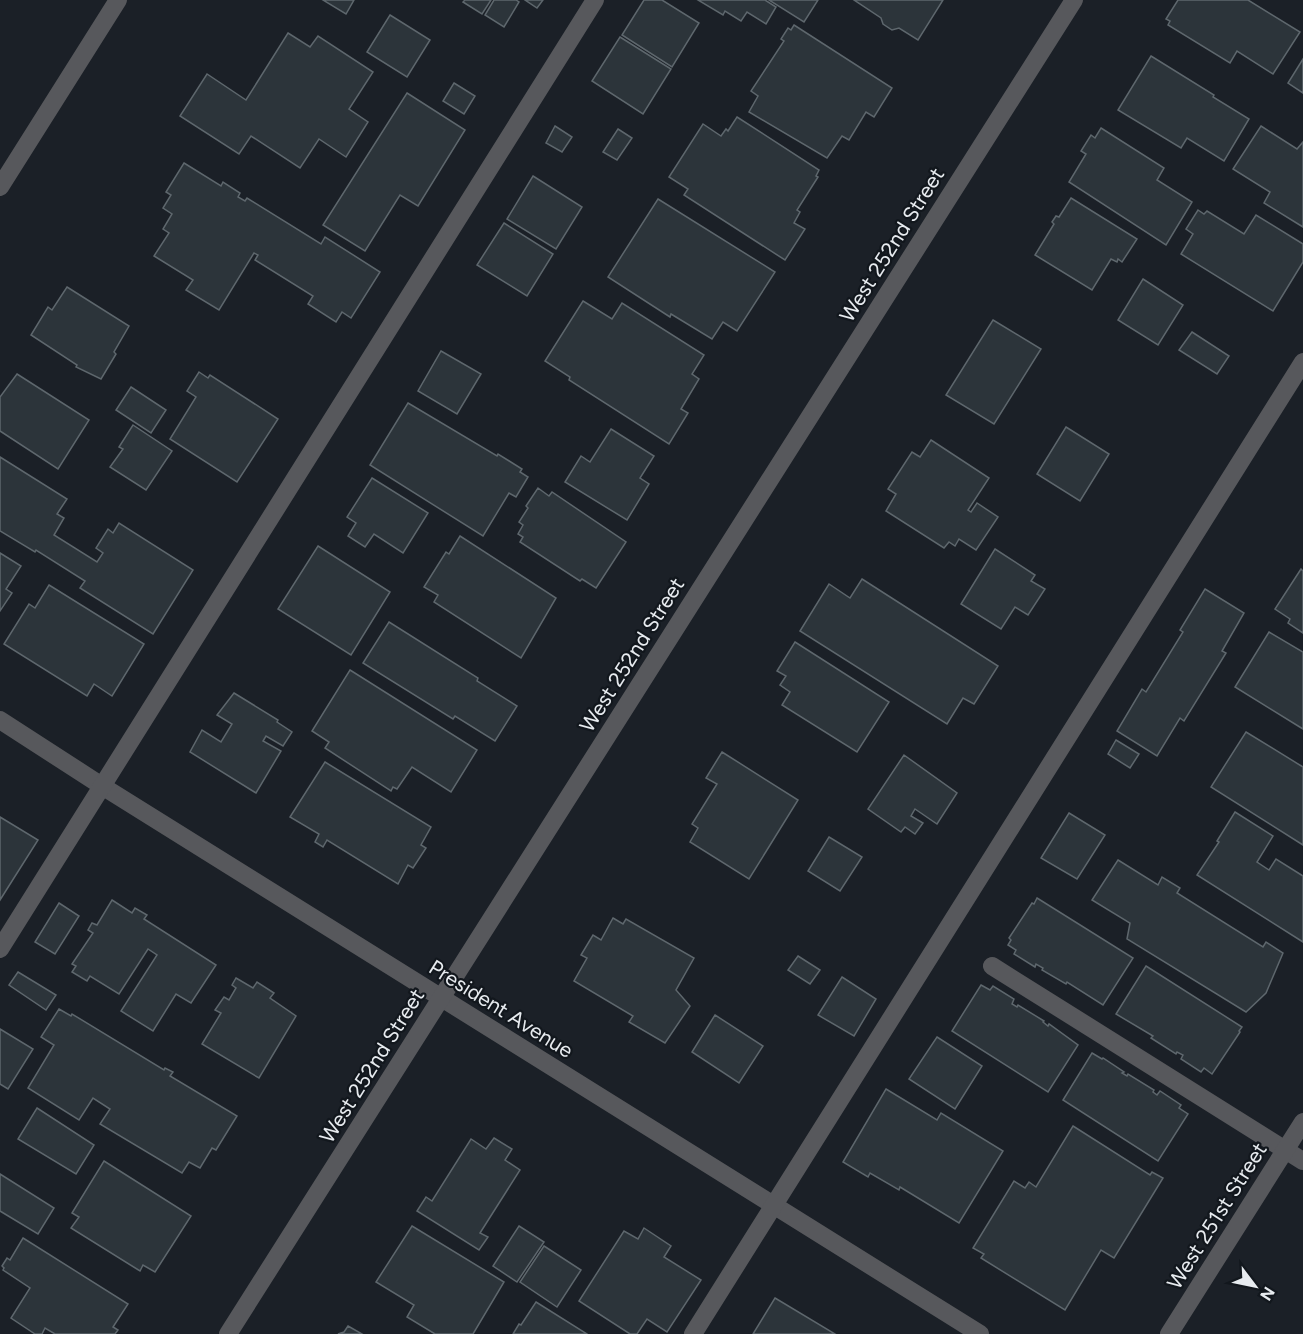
<svg xmlns="http://www.w3.org/2000/svg" width="1303" height="1334" font-family="Figtree,sans-serif">
  <style>
    .building { fill: #2c343a; stroke: #5e676d; stroke-width: 1.5 }
    .lines { fill: none; stroke-linecap: round; stroke-linejoin: round }
    .minor { stroke: #57585c; stroke-width: 18 }
    .labels { text-anchor: middle; stroke-width: 4.5; stroke-linejoin: round; paint-order: stroke }
    .street-label { font-size: 21px; fill: #e7ebef; stroke: #12171d }
  </style>
  <rect width="100%" height="100%" fill="#1b2027"/>
  <g class="building">
    <polygon points="323,0 354,0 346,14"/>
    <polygon points="465,0 491,0 482,14 463,2"/>
    <polygon points="494,0 516,0 519,2 504,27 485,15"/>
    <polygon points="525,0 543,0 537,8"/>
    <polygon points="644,0 662,0 699,23 672,67 622,35"/>
    <polygon points="698,0 765,0 776,7 766,24 747,12 741,21 725,11 723,15"/>
    <polygon points="769,0 818,0 804,22"/>
    <polygon points="854,0 943,0 918,40 899,28 892,30 883,24 881,18"/>
    <polygon points="1178,0 1248,0 1300,32 1273,74 1237,51 1230,63 1168,25 1170,21 1166,19"/>
    <polygon points="390,15 430,40 407,77 367,52"/>
    <polygon points="794,25 892,88 874,117 866,112 849,140 842,136 827,158 749,112 758,96 751,91 784,41 781,39 788,28 791,30"/>
    <polygon points="288,33 310,47 318,36 373,72 349,109 368,122 346,157 319,139 300,168 251,136 239,154 180,116 207,74 246,100"/>
    <polygon points="620,37 671,69 643,114 592,81"/>
    <polygon points="1151,56 1214,95 1213,97 1249,119 1224,161 1187,138 1181,148 1118,110"/>
    <polygon points="1303,59 1303,93 1288,83"/>
    <polygon points="454,83 475,96 464,114 443,101"/>
    <polygon points="407,93 465,130 418,206 400,195 365,251 323,225"/>
    <polygon points="737,117 819,170 816,176 818,177 797,210 800,212 794,223 805,229 785,260 684,195 688,189 669,177 703,124 721,136 726,129 728,131"/>
    <polygon points="555,126 572,137 562,152 546,143"/>
    <polygon points="1261,126 1297,149 1303,142 1303,227 1264,203 1270,192 1233,169"/>
    <polygon points="1101,128 1164,168 1157,180 1192,202 1166,245 1069,182 1086,154 1081,151 1091,135 1095,138"/>
    <polygon points="618,129 632,138 617,160 603,152"/>
    <polygon points="184,163 221,186 223,182 240,193 238,197 245,201 247,198 321,244 325,237 380,272 351,318 342,312 336,322 308,304 313,296 255,260 258,255 254,253 219,310 186,290 193,280 154,256 169,233 163,229 172,214 163,208 171,195 166,192"/>
    <polygon points="533,176 582,207 556,249 507,219"/>
    <polygon points="1071,198 1137,239 1122,262 1118,259 1117,262 1111,259 1092,290 1035,255 1054,224 1052,222 1056,216 1059,217"/>
    <polygon points="658,199 775,272 737,331 723,322 712,339 671,314 670,317 608,277"/>
    <polygon points="1198,210 1204,214 1207,211 1244,234 1256,215 1303,244 1303,262 1273,311 1181,254 1193,234 1186,229"/>
    <polygon points="504,223 553,254 527,296 477,265"/>
    <polygon points="1143,279 1183,305 1158,345 1118,320"/>
    <polygon points="67,287 129,326 114,352 116,354 101,379 76,367 77,365 31,335 48,307 52,310"/>
    <polygon points="583,301 612,319 622,303 704,355 692,374 699,379 681,409 688,413 669,444 569,380 570,377 545,361"/>
    <polygon points="993,320 1041,349 994,424 946,395"/>
    <polygon points="1192,332 1229,356 1217,374 1179,350"/>
    <polygon points="441,351 481,374 457,414 418,391"/>
    <polygon points="199,372 208,378 210,375 278,419 237,482 170,439 196,397 187,391"/>
    <polygon points="17,374 89,420 58,469 0,431 0,397"/>
    <polygon points="131,387 166,410 151,433 116,410"/>
    <polygon points="408,403 497,456 498,454 522,469 520,472 528,477 516,497 509,493 483,536 370,465"/>
    <polygon points="133,425 172,451 146,490 110,467 123,449 119,447"/>
    <polygon points="1066,427 1109,454 1080,501 1037,474"/>
    <polygon points="611,429 654,456 640,478 649,484 627,520 565,482 581,456 590,462"/>
    <polygon points="931,440 989,478 968,510 971,512 977,503 998,517 976,550 959,539 955,546 949,542 944,548 886,511 896,494 888,489 912,452 920,457"/>
    <polygon points="0,457 67,499 57,514 64,518 54,535 97,562 103,553 96,548 108,529 113,533 119,523 193,570 153,634 80,588 85,581 36,550 35,552 0,531"/>
    <polygon points="372,478 428,513 403,553 374,534 365,547 348,536 356,523 347,517"/>
    <polygon points="538,488 549,496 552,492 626,542 596,588 582,579 580,581 520,542 523,537 518,534 523,525 519,522 528,508 526,506"/>
    <polygon points="460,536 556,598 521,658 434,602 438,595 424,587 446,552 449,554"/>
    <polygon points="318,546 390,592 351,655 278,609"/>
    <polygon points="995,549 1035,575 1031,581 1045,589 1028,615 1015,607 1001,629 961,604"/>
    <polygon points="0,553 21,566 6,589 12,593 0,611"/>
    <polygon points="1301,569 1303,571 1303,633 1288,623 1290,619 1275,609"/>
    <polygon points="862,579 998,666 974,704 963,698 947,724 800,631 829,584 850,598"/>
    <polygon points="49,585 144,644 112,696 94,684 87,696 4,644 29,604 35,608"/>
    <polygon points="1205,589 1244,613 1222,651 1226,653 1184,721 1180,718 1157,756 1117,731 1142,689 1146,692 1183,632 1180,630"/>
    <polygon points="389,622 478,678 477,681 517,706 495,741 455,716 453,719 363,663"/>
    <polygon points="1269,632 1303,652 1303,729 1235,687"/>
    <polygon points="795,642 889,702 857,752 782,705 790,692 780,685 786,676 777,671"/>
    <polygon points="350,670 477,750 451,792 412,767 397,789 393,787 391,791 325,748 329,742 312,731"/>
    <polygon points="234,693 278,720 277,722 292,732 283,746 266,736 263,741 281,751 256,793 190,752 202,730 221,742 232,724 217,715"/>
    <polygon points="1246,732 1303,767 1303,845 1211,787"/>
    <polygon points="1116,740 1139,754 1130,768 1108,754"/>
    <polygon points="722,752 798,800 749,879 690,842 698,828 692,824 717,784 706,778"/>
    <polygon points="904,755 957,793 937,824 915,809 911,816 923,823 915,834 905,827 901,832 868,809"/>
    <polygon points="325,762 431,827 421,845 426,848 413,868 408,865 398,884 327,840 323,847 315,842 319,834 290,817"/>
    <polygon points="1235,812 1273,836 1257,862 1269,870 1276,859 1303,876 1303,942 1197,875 1219,842 1217,841"/>
    <polygon points="1069,813 1105,835 1077,879 1041,858"/>
    <polygon points="0,817 38,840 0,900"/>
    <polygon points="829,837 862,857 840,891 808,871"/>
    <polygon points="1118,860 1158,885 1162,877 1180,888 1177,893 1263,947 1266,942 1283,953 1266,993 1246,1012 1127,939 1130,923 1092,900"/>
    <polygon points="1037,898 1133,958 1103,1005 1067,982 1066,984 1042,970 1043,968 1036,964 1035,967 1014,954 1016,950 1008,945 1011,940 1009,938 1032,903 1034,904"/>
    <polygon points="112,900 132,913 135,908 147,915 144,919 216,965 191,1003 176,994 153,1031 121,1011 157,955 148,949 119,994 90,976 87,981 72,972 76,966 72,964 93,933 88,930 92,923 97,925"/>
    <polygon points="59,903 79,916 55,954 35,942"/>
    <polygon points="613,918 623,924 626,919 694,958 676,990 690,1006 665,1043 629,1022 633,1016 574,981 587,958 581,955 593,935 601,940"/>
    <polygon points="798,956 820,970 810,984 788,970"/>
    <polygon points="1146,966 1242,1027 1239,1031 1240,1032 1212,1074 1204,1068 1201,1072 1181,1059 1183,1055 1177,1052 1176,1054 1151,1038 1153,1036 1116,1014"/>
    <polygon points="18,972 56,995 46,1010 9,985"/>
    <polygon points="842,977 876,999 854,1036 818,1015"/>
    <polygon points="236,978 253,988 257,982 274,993 270,998 296,1016 259,1078 202,1044 221,1013 215,1010 224,997 229,1000 236,988 232,985"/>
    <polygon points="981,985 990,990 993,986 1014,999 1012,1004 1017,1007 1018,1005 1044,1021 1043,1022 1048,1026 1049,1024 1078,1045 1048,1092 952,1031"/>
    <polygon points="59,1009 71,1016 72,1014 164,1070 165,1068 173,1072 170,1076 237,1116 216,1150 212,1148 200,1168 189,1162 182,1173 100,1124 110,1109 93,1098 79,1120 28,1088 54,1045 41,1037"/>
    <polygon points="715,1015 763,1046 739,1083 692,1052"/>
    <polygon points="0,1029 33,1049 8,1089 0,1084"/>
    <polygon points="937,1037 982,1066 955,1109 909,1079"/>
    <polygon points="1092,1053 1102,1059 1103,1058 1124,1072 1122,1073 1127,1076 1128,1074 1154,1090 1153,1092 1157,1095 1160,1091 1181,1105 1179,1108 1188,1114 1158,1161 1063,1100"/>
    <polygon points="886,1089 937,1120 941,1113 1003,1151 959,1223 900,1187 899,1190 870,1173 868,1177 843,1162"/>
    <polygon points="37,1108 94,1145 76,1174 18,1139"/>
    <polygon points="1073,1126 1150,1175 1152,1172 1163,1178 1114,1258 1101,1250 1065,1310 981,1258 984,1254 973,1248 1014,1181 1025,1188 1029,1182 1036,1187"/>
    <polygon points="494,1138 512,1149 505,1160 520,1170 480,1233 488,1237 479,1250 417,1211 426,1197 432,1201 471,1139 486,1149"/>
    <polygon points="104,1161 191,1216 155,1272 143,1265 140,1271 71,1228 79,1217 72,1213"/>
    <polygon points="0,1174 54,1208 38,1234 0,1211"/>
    <polygon points="412,1226 504,1282 473,1334 435,1334 407,1317 414,1305 376,1282"/>
    <polygon points="519,1226 544,1242 517,1282 493,1266"/>
    <polygon points="644,1228 671,1246 664,1257 701,1280 667,1332 647,1319 637,1334 630,1334 579,1301 624,1231 638,1239"/>
    <polygon points="23,1238 128,1304 113,1327 118,1330 115,1334 55,1334 45,1328 42,1334 35,1334 11,1318 30,1288 3,1270 4,1268 2,1266 7,1258 10,1260"/>
    <polygon points="544,1246 581,1270 557,1307 520,1282"/>
    <polygon points="775,1298 835,1334 753,1334"/>
    <polygon points="536,1302 587,1334 513,1334 519,1324 521,1325"/>
    <polygon points="348,1326 362,1334 338,1334 344,1332"/>
  </g>
  <g class="lines">
    <g class="minor">
      <polyline points="0,187 118,0"/>
      <polyline points="0,720 102,786 980,1334"/>
      <polyline points="0,949 595,0"/>
      <polyline points="992,966 1303,1161"/>
      <polyline points="228,1334 1074,0"/>
      <polyline points="693,1334 1303,362"/>
      <polyline points="1169,1334 1303,1122"/>
    </g>
  </g>
  <g class="labels">
    <g class="street-label">
      <text transform="translate(892 245) rotate(-58)" y="7">West 252nd Street</text>
      <text transform="translate(632 655) rotate(-58)" y="7">West 252nd Street</text>
      <text transform="translate(501 1009) rotate(32)" y="7">President Avenue</text>
      <text transform="translate(372 1066) rotate(-58)" y="7">West 252nd Street</text>
      <text transform="translate(1217 1216) rotate(-58)" y="7">West 251st Street</text>
    </g>
  </g>
  <g transform="translate(1255 1286) rotate(122)" stroke="#12171d" stroke-width="4.5" paint-order="stroke">
  <path d="M0-4.5L10 22L0 15L-10 22Z" fill="#e7ebef"/>
  <text y="-9" font-size="16" font-weight="bold" text-anchor="middle" fill="#e7ebef">N</text>
  </g>
</svg>
